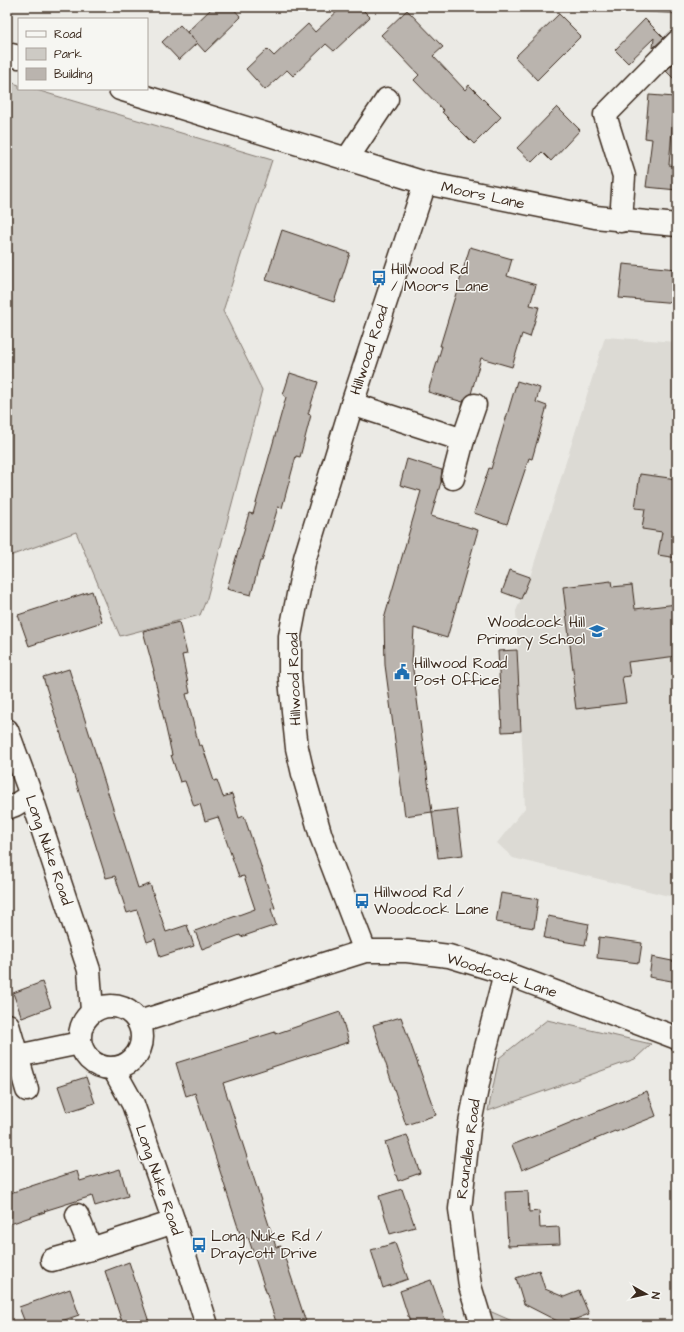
<svg xmlns="http://www.w3.org/2000/svg" width="684" height="1332" font-family="'Architects Daughter',sans-serif">
  <style>
    .built { fill: #dcdad4 }
    .green { fill: #cdcac4; stroke: #847a71 }
    .building { fill: #bab4ae; stroke: #3b2a1e }
    .lines { fill: none; stroke-linecap: round; stroke-linejoin: round }
    .minor-casing { stroke: #3b2a1e; stroke-width: 25 }
    .minor { stroke: #f6f6f2; stroke-width: 22 }
    .labels { text-anchor: middle; stroke-width: 3; stroke-linejoin: round; paint-order: stroke }
    .street-label { font-size: 15px; fill: #3b2a1e; stroke: #f6f6f2 }
    .poi-label { font-size: 15px; fill: #3b2a1e; stroke: #f6f6f2; text-anchor: start }
  </style>
  <rect width="100%" height="100%" fill="#ebeae5"/>
  <filter id="ink" filterUnits="userSpaceOnUse"><feTurbulence type="fractalNoise" baseFrequency=".025" numOctaves="2"/><feDisplacementMap in="SourceGraphic" scale="8" xChannelSelector="R" yChannelSelector="G"/><feConvolveMatrix kernelMatrix="1 2 1 2 8 2 1 2 1" color-interpolation-filters="sRGB"/></filter>
  <g filter="url(#ink)">
    <polygon class="built" points="605,337 677,342 677,898 513,858 497,843 525,808 516,611 530,577"/>
    <g class="green">
      <polygon points="578,7 677,7 677,14"/>
      <polygon points="7,81 19,85 19,89 33,89 272,160 223,311 262,390 207,598 200,615 120,636 76,532 7,557"/>
      <polygon points="547,1020 651,1044 635,1059 488,1111 499,1058"/>
      <polygon points="476,1305 521,1325 482,1325"/>
    </g>
    <g class="building">
      <polygon points="213,7 232,7 241,17 205,52 187,32"/>
      <polygon points="342,7 360,7 370,17 334,51 326,44 293,76 287,70 265,90 246,69 267,49 274,56 308,24 315,32"/>
      <polygon points="407,10 443,47 433,56 465,90 469,85 501,117 474,144 442,112 444,111 414,80 419,75 381,35"/>
      <polygon points="559,14 581,36 537,80 515,57"/>
      <polygon points="645,19 664,38 653,48 654,38 628,63 615,50"/>
      <polygon points="180,25 197,43 179,60 162,42"/>
      <polygon points="677,60 677,82 666,71"/>
      <polygon points="649,95 675,97 669,165 677,166 677,190 646,187 652,139 645,138"/>
      <polygon points="557,107 580,130 551,161 542,152 532,162 517,148"/>
      <polygon points="282,230 350,253 334,302 266,280"/>
      <polygon points="470,247 512,259 507,276 536,285 530,305 539,307 530,337 522,334 512,367 481,358 471,394 467,396 463,402 428,392 442,346 440,346"/>
      <polygon points="623,264 677,269 677,303 619,298"/>
      <polygon points="290,373 318,382 308,414 311,415 300,457 296,456 282,508 278,507 262,561 260,561 251,595 227,589 249,513 253,514 286,397 283,395"/>
      <polygon points="517,381 540,388 536,402 547,406 532,459 529,458 507,524 474,513 489,468 491,469"/>
      <polygon points="407,459 442,470 441,482 431,516 478,530 447,638 414,628 412,662 432,812 405,816 385,665 384,619 421,491 400,485"/>
      <polygon points="640,474 677,479 677,558 658,555 662,532 642,529 645,509 635,508"/>
      <polygon points="510,570 530,577 521,599 502,592"/>
      <polygon points="611,581 612,587 632,585 635,609 677,604 677,656 628,662 630,676 622,677 626,703 576,709 573,686 575,686 563,587"/>
      <polygon points="92,591 102,622 29,646 18,615"/>
      <polygon points="179,622 187,654 182,655 190,693 186,694 199,746 202,745 214,781 217,780 223,797 232,794 239,818 244,816 275,908 271,909 276,925 241,937 240,935 202,949 195,931 255,909 244,876 239,877 218,817 205,821 200,804 194,806 185,781 180,782 171,755 172,755 153,671 154,671 143,631"/>
      <polygon points="517,650 521,731 502,732 498,651"/>
      <polygon points="69,669 138,888 150,884 166,932 187,925 194,946 160,957 155,939 147,942 137,910 127,913 115,876 106,878 43,677"/>
      <polygon points="457,809 463,855 438,858 432,812"/>
      <polygon points="501,893 538,899 534,928 496,922"/>
      <polygon points="548,916 589,924 585,945 544,938"/>
      <polygon points="599,937 642,943 639,963 597,958"/>
      <polygon points="652,957 677,962 677,982 649,977"/>
      <polygon points="42,982 51,1007 22,1018 13,993"/>
      <polygon points="340,1012 349,1042 223,1083 276,1247 281,1246 307,1325 277,1325 248,1237 242,1240 195,1093 186,1096 176,1063 275,1032 275,1034"/>
      <polygon points="401,1017 436,1115 406,1125 373,1025"/>
      <polygon points="86,1077 95,1103 67,1112 58,1086"/>
      <polygon points="647,1091 656,1116 616,1132 615,1131 522,1170 512,1145 550,1130 550,1131"/>
      <polygon points="407,1135 420,1173 398,1181 385,1142"/>
      <polygon points="120,1169 128,1196 95,1206 92,1196 44,1211 45,1212 7,1225 7,1194 77,1171 80,1181"/>
      <polygon points="402,1189 415,1227 390,1234 379,1196"/>
      <polygon points="528,1191 529,1212 539,1211 540,1228 559,1227 560,1244 508,1246 505,1192"/>
      <polygon points="395,1243 408,1279 383,1288 371,1250"/>
      <polygon points="129,1262 150,1325 123,1325 105,1271"/>
      <polygon points="539,1270 545,1289 564,1297 579,1291 589,1314 563,1324 524,1304 516,1278"/>
      <polygon points="431,1280 447,1325 411,1325 400,1291"/>
      <polygon points="70,1289 79,1315 50,1325 26,1325 19,1307"/>
    </g>
    <g class="lines">
      <defs>
        <g id="minor">
          <polyline points="7,54 19,57"/>
          <polyline points="120,89 425,183 595,217 677,225"/>
          <polyline points="347,159 387,99"/>
          <polyline points="621,221 624,176 605,115 677,42"/>
          <polyline points="352,404 463,440"/>
          <polyline points="453,478 463,440 475,405"/>
          <polyline points="7,730 31,795 89,970 92,1011"/>
          <polyline points="7,808 15,805 31,795"/>
          <polyline points="365,951 321,836 303,774 297,748 293,711 290,679 290,636 305,558 352,404 425,183"/>
          <circle cx="111" cy="1037" r="31"/>
          <polyline points="139,1022 365,951 407,951 449,956 505,973 677,1038"/>
          <polyline points="8,1025 27,1090"/>
          <polyline points="17,1056 80,1043"/>
          <polyline points="113,1068 133,1104 174,1222 207,1325"/>
          <polyline points="77,1215 91,1249"/>
          <polyline points="52,1260 91,1249 174,1222"/>
          <polyline points="482,1325 470,1286 460,1209 469,1128 483,1059 505,973"/>
        </g>
      </defs>
      <use href="#minor" class="minor-casing"/>
      <use href="#minor" class="minor"/>
    </g>
  </g>
  <defs>
    <symbol id="bus-bare" viewBox="-9 -9 18 18"><path d="M-5-6H5V4H4V6H2V4H-2V6H-4V4H-5ZM-3.5-4V0h7V-4ZM-3.5 1.2v1.5H-2V1.2ZM2 1.2v1.5H3.5V1.2Z" fill="#1f6fb2" stroke="#f6f6f2" stroke-width="2.5" paint-order="stroke"/></symbol>
    <symbol id="school-bare" viewBox="-9 -9 18 18"><path d="M0-5L7-2L0 1L-7-2ZM-4 1L0 2.5L4 1V4Q0 6-4 4Z" fill="#1f6fb2" stroke="#f6f6f2" stroke-width="2.5" paint-order="stroke"/></symbol>
    <symbol id="civic-bare" viewBox="-9 -9 18 18"><path d="M-.6-6.5H3V-4.5H.6V-3L4-1V1h2V6H-6V1h2V-1L-.6-3ZM-1.2 2.5V6h2.4V2.5Z" fill="#1f6fb2" stroke="#f6f6f2" stroke-width="2.5" paint-order="stroke"/></symbol>
  </defs>
  <g fill-rule="evenodd">
    <use href="#bus-bare" x="368" y="267" width="22" height="22"/>
    <use href="#school-bare" x="586" y="620" width="22" height="22"/>
    <use href="#civic-bare" x="391" y="661" width="22" height="22"/>
    <use href="#bus-bare" x="351" y="890" width="22" height="22"/>
    <use href="#bus-bare" x="188" y="1234" width="22" height="22"/>
  </g>
  <g class="labels">
    <g class="street-label">
      <text transform="translate(483 195) rotate(12)" y="5">Moors Lane</text>
      <text transform="translate(369 350) rotate(-72)" y="5">Hillwood Road</text>
      <text transform="translate(294 679) rotate(-92)" y="5">Hillwood Road</text>
      <text transform="translate(49 850) rotate(71)" y="5">Long Nuke Road</text>
      <text transform="translate(502 975) rotate(18)" y="5">Woodcock Lane</text>
      <text transform="translate(468 1149) rotate(-82)" y="5">Roundlea Road</text>
      <text transform="translate(159 1180) rotate(71)" y="5">Long Nuke Road</text>
    </g>
    <g class="poi-label">
      <text x="391" y="274">Hillwood Rd<tspan x="391" dy="17">/ Moors Lane</tspan></text>
      <text x="585" y="627" text-anchor="end">Woodcock Hill<tspan x="585" dy="17">Primary School</tspan></text>
      <text x="414" y="668">Hillwood Road<tspan x="414" dy="17">Post Office</tspan></text>
      <text x="374" y="897">Hillwood Rd /<tspan x="374" dy="17">Woodcock Lane</tspan></text>
      <text x="211" y="1241">Long Nuke Rd /<tspan x="211" dy="17">Draycott Drive</tspan></text>
    </g>
  </g>
  <rect width="684" height="1332" fill="none" stroke="#f6f6f2" stroke-width="24"/>
  <rect x="12" y="12" width="660" height="1308" fill="none" stroke="#3b2a1e" stroke-width="1.5" filter="url(#ink)"/>
  <rect x="18" y="18" width="130" height="72" fill="#f6f6f2" stroke="#aba49d"/>
  <rect x="26" y="31" width="20" height="6" fill="#f6f6f2" stroke="#aba49d"/>
  <text x="54" y="38" font-size="12" fill="#3b2a1e">Road</text>
  <rect x="26" y="48" width="20" height="12" fill="#cdcac4" stroke="#aba49d"/>
  <text x="54" y="58" font-size="12" fill="#3b2a1e">Park</text>
  <rect x="26" y="68" width="20" height="12" fill="#bab4ae" stroke="#aba49d"/>
  <text x="54" y="78" font-size="12" fill="#3b2a1e">Building</text>
  <g transform="translate(646 1294) rotate(98)" stroke="#f6f6f2" stroke-width="3" paint-order="stroke">
  <path d="M0-3L7 15L0 10L-7 15Z" fill="#3b2a1e"/>
  <text y="-6" font-size="11" font-weight="bold" text-anchor="middle" fill="#3b2a1e">N</text>
  </g>
</svg>
